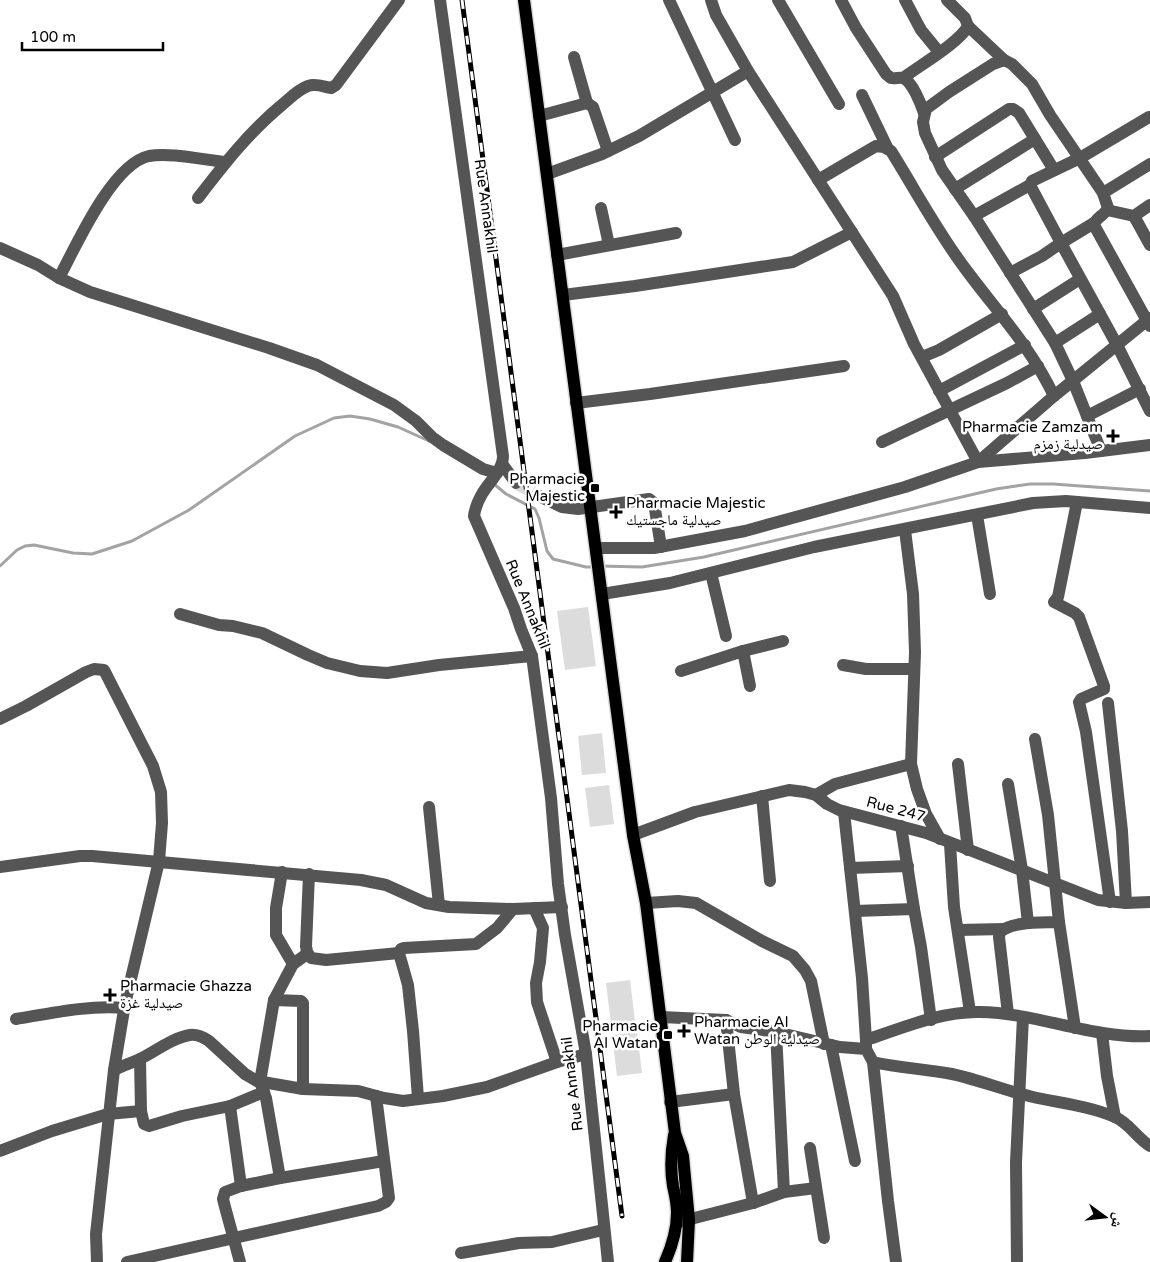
<svg xmlns="http://www.w3.org/2000/svg" width="1150" height="1262" font-family="'Varela Round','Noto Naskh Arabic',sans-serif">
  <style>
    .grass { fill: #dcdcdc }
    .lines { fill: none; stroke-linecap: round; stroke-linejoin: round }
    .stream { stroke: #a3a3a3; stroke-width: 3 }
    .minor-tunnel { stroke: #d9d9d9; stroke-width: 12; stroke-dasharray: 12 6; stroke-linecap: butt }
    .major-casing { stroke: #dbdbdb; stroke-width: 15 }
    .minor { stroke: #555; stroke-width: 12 }
    .major { stroke: #000; stroke-width: 12 }
    .rail-casing { stroke: #000; stroke-width: 5 }
    .rail { stroke: #fff; stroke-width: 3; stroke-dasharray: 9; stroke-linecap: butt }
    .poi-dot { fill: #000; stroke: #fff; stroke-width: 2 }
    .labels { text-anchor: middle; stroke-width: 5; stroke-linejoin: round; paint-order: stroke }
    .street-label { font-size: 15px; fill: #000; stroke: #fff }
    .poi-label { font-size: 15px; fill: #000; stroke: #fff; text-anchor: end }
  </style>
  <rect width="100%" height="100%" fill="#fff"/>
  <g class="grass">
    <polygon points="588,607 596,666 565,670 557,611"/>
    <polygon points="602,733 606,773 582,775 578,736"/>
    <polygon points="609,785 614,824 590,827 585,788"/>
    <polygon points="630,980 635,1021 611,1024 606,983"/>
    <polygon points="637,1032 642,1073 617,1076 612,1035"/>
  </g>
  <g class="lines">
    <g class="stream">
      <polyline points="494,484 506,494 535,509 539,518 547,551 553,559 586,567 594,567"/>
      <polyline points="0,566 17,550 25,546 34,545 73,553 92,554 132,541 189,510 295,436 334,418 350,416 370,419 398,427 429,441"/>
      <polyline points="600,566 642,567 704,557 996,489 1030,484 1053,484 1150,491"/>
    </g>
    <polyline class="minor-tunnel" points="516,483 539,496"/>
    <defs>
      <g id="major">
        <polyline points="524,0 633,835 646,903 675,1133 683,1156 689,1220 687,1262"/>
        <path d="M665,1262c7,-16 12,-31 12,-49 0,-10 -2,-18 -4,-27 -3,-18 -2,-34 1,-51"/>
      </g>
    </defs>
    <use href="#major" class="major-casing"/>
    <g class="minor">
      <path d="M440,0l63,456c0,14 -14,26 -21,38 -4,7 -7,14 -8,22l40,92 7,21 11,27 19,142 7,86 7,51 21,119 22,208"/>
      <polyline points="669,0 735,140"/>
      <polyline points="711,0 716,15 748,71 893,296 914,344 978,462 1085,453 1150,445"/>
      <polyline points="778,0 839,104"/>
      <path d="M841,0l15,28 30,46 5,4c4,1 8,-1 12,0 9,3 18,26 21,35"/>
      <polyline points="905,0 921,30 939,52"/>
      <path d="M968,26l36,34 8,4 20,20 18,31 53,78 5,15c-3,7 -13,10 -14,17l56,101"/>
      <polyline points="574,57 587,103"/>
      <polyline points="1004,60 993,64 949,92 926,109 923,122 925,133 942,170 974,216 1055,343 1073,381 1101,451"/>
      <path d="M903,78c16,-12 57,-36 65,-52l-3,-8 -18,-18"/>
      <polyline points="862,95 888,149"/>
      <polyline points="539,116 587,103 593,107 608,151"/>
      <polyline points="935,157 1009,109 1013,109 1019,113 1054,170"/>
      <polyline points="547,174 602,154 639,136 748,71"/>
      <path d="M818,180l58,-34 8,1 7,4c25,40 47,82 76,120 32,43 63,75 87,125"/>
      <polyline points="955,189 1035,139"/>
      <polyline points="1103,193 1150,164"/>
      <path d="M198,198c27,-35 51,-66 85,-94 8,-7 16,-15 25,-18 8,-3 16,1 23,2l5,-3 63,-85"/>
      <polyline points="601,208 609,245"/>
      <polyline points="1107,210 1134,216 1150,205"/>
      <polyline points="974,216 1030,185 1032,181 1080,158 1149,117"/>
      <polyline points="1134,216 1150,245"/>
      <polyline points="1094,223 1061,243 1117,345 1150,411"/>
      <polyline points="0,248 38,265 59,278 90,292 269,348 317,365 394,405 416,421 432,437 443,445 483,469 497,473"/>
      <polyline points="557,255 676,233"/>
      <polyline points="1010,273 1042,256 1061,243 1030,185"/>
      <path d="M59,278c17,-32 53,-114 90,-122 21,-4 55,4 77,6"/>
      <polyline points="563,295 635,286 793,262 852,232"/>
      <polyline points="1033,309 1080,279"/>
      <polyline points="1055,343 1100,314"/>
      <polyline points="922,357 939,350 1002,314"/>
      <polyline points="939,391 1025,345"/>
      <polyline points="576,403 650,394 844,366"/>
      <polyline points="1087,416 1140,389"/>
      <polyline points="882,442 1007,383 1038,366"/>
      <polyline points="503,465 516,483"/>
      <polyline points="539,496 562,507 578,509 649,499 654,503 661,547"/>
      <polyline points="1077,502 1058,597 1054,602 1075,613 1079,617 1104,686 1104,689 1081,699 1079,702 1086,732 1110,902"/>
      <polyline points="977,515 990,594"/>
      <polyline points="905,530 913,594 915,652 911,764 917,789 926,814 940,839"/>
      <polyline points="596,548 654,548 745,531 905,487 978,462 1054,396 1150,318"/>
      <polyline points="711,573 726,636"/>
      <polyline points="602,594 670,583 814,547 1033,503 1066,501 1150,508"/>
      <polyline points="180,614 219,625 233,626 262,633 308,655 327,663 360,671 387,673 439,665 532,656"/>
      <polyline points="743,651 750,686"/>
      <polyline points="843,665 866,669 914,669"/>
      <polyline points="681,671 743,651 783,641"/>
      <polyline points="1108,703 1122,831 1126,903"/>
      <polyline points="0,719 26,706 86,672 94,669 104,670 153,766 161,792 162,823 159,861 125,1004 114,1070 96,1234 97,1262"/>
      <polyline points="1035,739 1048,815 1059,922 1075,1028"/>
      <polyline points="958,764 968,850"/>
      <polyline points="1008,784 1022,870 1028,923"/>
      <polyline points="816,795 835,784 911,764"/>
      <polyline points="762,796 770,881"/>
      <polyline points="429,807 439,905"/>
      <polyline points="844,812 862,978 866,1040"/>
      <polyline points="633,835 695,812 789,790 805,792 816,795 827,804 839,810 926,833 1098,900 1126,903 1150,902"/>
      <polyline points="950,844 954,907 970,1012"/>
      <polyline points="0,867 80,856 92,856 361,880 386,885 426,903 449,907 513,909 562,907"/>
      <polyline points="850,868 908,866"/>
      <polyline points="282,872 276,908 276,935 293,964"/>
      <polyline points="309,874 306,946 307,952 311,958 326,960 399,953"/>
      <polyline points="646,903 678,901 696,903 762,941 793,956 805,970 811,981 824,1044"/>
      <polyline points="534,908 543,928 540,962 536,983 537,1002 557,1062"/>
      <polyline points="914,909 921,947 931,1020"/>
      <polyline points="855,911 914,909 901,826"/>
      <polyline points="958,930 1004,929"/>
      <polyline points="274,1000 301,1001 303,1003 303,1089"/>
      <path d="M1008,1014l-9,-77 1,-5c12,-11 43,-9 59,-10"/>
      <path d="M661,1017l65,3 15,7 35,5 64,15 26,2 7,13c26,6 53,7 79,12 28,6 54,17 81,23 27,6 56,9 82,20 14,6 22,21 35,29"/>
      <path d="M16,1019c36,-6 72,-14 109,-11"/>
      <polyline points="726,1020 734,1094 753,1203"/>
      <polyline points="776,1032 784,1192"/>
      <polyline points="1102,1033 1107,1076 1115,1117"/>
      <polyline points="831,1045 855,1161"/>
      <path d="M866,1049v-9c36,-12 76,-29 114,-28 58,1 112,27 170,24"/>
      <polyline points="140,1059 141,1111 144,1124 149,1126 182,1116 230,1106 264,1092"/>
      <polyline points="873,1062 888,1201 896,1262"/>
      <path d="M114,1070c8,-4 17,-7 26,-11 16,-8 32,-21 50,-24 7,-1 13,2 19,6l36,33 12,7 46,8 55,2 26,7 19,3 40,-5 44,-9 70,-25 29,-8"/>
      <polyline points="418,1098 413,1031 408,985 399,953 401,949 404,948 476,944 497,928 513,909"/>
      <polyline points="670,1102 734,1094"/>
      <polyline points="230,1106 241,1186"/>
      <polyline points="810,1148 824,1238"/>
      <polyline points="0,1151 52,1131 108,1114 141,1111"/>
      <polyline points="280,1178 266,1098 260,1082 274,1000 293,964 307,954"/>
      <polyline points="679,1222 753,1203 784,1192 816,1188"/>
      <polyline points="461,1253 519,1243 552,1242 603,1230"/>
      <polyline points="127,1262 378,1206 386,1202 389,1198 376,1096"/>
      <polyline points="240,1262 225,1207 223,1199 225,1192 241,1186 280,1178 384,1161"/>
      <polyline points="1017,1262 1016,1162 1023,1017"/>
    </g>
    <use href="#major" class="major"/>
    <defs>
      <polyline id="rail" points="462,0 622,1216"/>
    </defs>
    <use href="#rail" class="rail-casing"/>
    <use href="#rail" class="rail"/>
  </g>
  <g class="poi-dot">
    <path d="M1110.5 428.5h5v5h5v5h-5v5h-5v-5h-5v-5h5z"/>
    <rect x="590" y="483" width="10" height="10" rx="2.5"/>
    <path d="M613.5 504.5h5v5h5v5h-5v5h-5v-5h-5v-5h5z"/>
    <path d="M107.5 987.5h5v5h5v5h-5v5h-5v-5h-5v-5h5z"/>
    <path d="M681.5 1023.5h5v5h5v5h-5v5h-5v-5h-5v-5h5z"/>
    <rect x="663" y="1030" width="10" height="10" rx="2.5"/>
  </g>
  <g class="labels">
    <g class="street-label">
      <text transform="translate(486 206) rotate(82)" y="5">Rue Annakhil</text>
      <text transform="translate(528 604) rotate(68)" y="5">Rue Annakhil</text>
      <text transform="translate(896 809) rotate(15)" y="5">Rue 247</text>
      <text transform="translate(572 1084) rotate(-97)" y="5">Rue Annakhil</text>
    </g>
    <g class="poi-label">
      <text x="1103" y="432">Pharmacie Zamzam<tspan x="1103" dy="17">صيدلية زمزم</tspan></text>
      <text x="585" y="484">Pharmacie<tspan x="585" dy="17">Majestic</tspan></text>
      <text x="626" y="508" text-anchor="start">Pharmacie Majestic<tspan x="626" dy="17">صيدلية ماجستيك</tspan></text>
      <text x="120" y="991" text-anchor="start">Pharmacie Ghazza<tspan x="120" dy="17">صيدلية غزة</tspan></text>
      <text x="694" y="1027" text-anchor="start">Pharmacie Al<tspan x="694" dy="17">Watan صيدلية الوطن</tspan></text>
      <text x="658" y="1031">Pharmacie<tspan x="658" dy="17">Al Watan</tspan></text>
    </g>
  </g>
  <g transform="translate(1105 1217) rotate(105)" stroke="#ffffff" stroke-width="4" paint-order="stroke">
  <path d="M0-4L9 19L0 12L-9 19Z" fill="#000000"/>
  <text y="-8" font-size="14" font-weight="bold" text-anchor="middle" fill="#000000">ش</text>
  </g>
  <path d="M22 42v8h141v-8" fill="none" stroke="#000000" stroke-width="2.5"/>
  <text x="30" y="42" font-size="15" fill="#000000" stroke="#ffffff" stroke-width="4" paint-order="stroke">100 m</text>
</svg>
